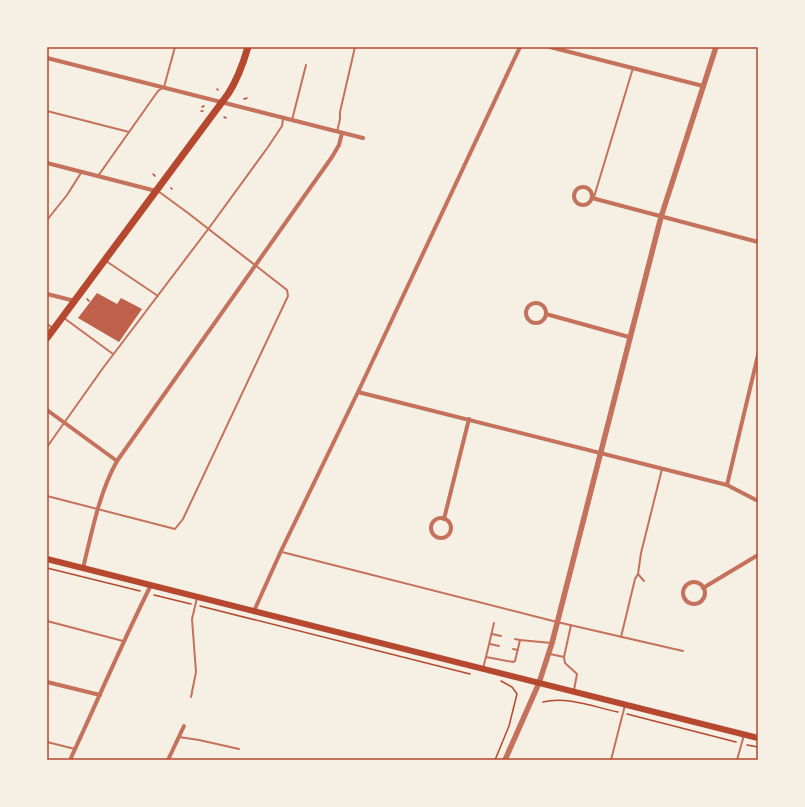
<svg xmlns="http://www.w3.org/2000/svg" width="805" height="807" font-family="'DejaVu Sans',sans-serif">
  <style>
    .building { fill: #bf614a }
    .lines { fill: none; stroke-linecap: round; stroke-linejoin: round }
    .path { stroke: #b5482f; stroke-width: 1.5 }
    .service { stroke: #c5725c; stroke-width: 2 }
    .minor { stroke: #c5725c; stroke-width: 4 }
    .tertiary { stroke: #c5725c; stroke-width: 5.5 }
    .secondary { stroke: #b5482f; stroke-width: 6 }
    .primary { stroke: #b5482f; stroke-width: 7 }
    .neatline { fill: none; stroke: #b5482f; stroke-width: 1.5 }
  </style>
  <rect width="100%" height="100%" fill="#f6efe4"/>
  <polygon class="building" points="97,293 117,304 121,298 142,309 119,342 78,318"/>
  <g class="lines">
    <g class="path">
      <polyline points="217,89 218,90"/>
      <polyline points="244,99 247,98"/>
      <polyline points="202,107 204,106"/>
      <polyline points="201,111 203,111"/>
      <polyline points="224,117 226,118"/>
      <polyline points="153,174 155,176"/>
      <polyline points="171,188 172,189"/>
      <polyline points="87,299 89,301"/>
      <polyline points="47,568 140,591"/>
      <polyline points="154,595 191,604"/>
      <polyline points="200,606 470,674"/>
      <path d="M543,702c24,-6 51,5 75,10"/>
      <polyline points="627,714 736,742"/>
      <polyline points="747,745 758,747"/>
      <polyline points="495,760 509,726 517,694 512,687 501,681"/>
    </g>
    <g class="service">
      <polyline points="47,111 129,132"/>
      <polyline points="292,120 306,65"/>
      <polyline points="337,132 340,119 340,112 355,47"/>
      <polyline points="98,176 158,91 164,87 175,47"/>
      <polyline points="594,197 633,68"/>
      <polyline points="47,220 67,195 81,173"/>
      <polyline points="106,261 158,296"/>
      <polyline points="64,318 113,354"/>
      <polyline points="47,324 53,328"/>
      <polyline points="47,447 103,368 209,228 268,147 282,126 283,119"/>
      <polyline points="47,496 175,529 183,519 288,296 287,290 188,213 158,191"/>
      <polyline points="282,552 557,622 683,651"/>
      <polyline points="644,581 638,574 641,553 662,469"/>
      <polyline points="47,621 123,641"/>
      <polyline points="492,634 501,636"/>
      <polyline points="621,637 635,579 638,574"/>
      <polyline points="515,639 520,640"/>
      <polyline points="490,644 499,646"/>
      <polyline points="513,649 518,650"/>
      <polyline points="550,654 564,657 571,625"/>
      <polyline points="486,657 494,623"/>
      <polyline points="564,657 565,663 577,674 574,690"/>
      <polyline points="483,668 486,657 513,662 515,661 520,640 551,643"/>
      <polyline points="191,697 196,672 192,619 197,598"/>
      <polyline points="179,737 199,740 239,749"/>
      <polyline points="47,742 75,749"/>
      <polyline points="611,760 625,705"/>
      <polyline points="737,760 744,735"/>
    </g>
    <g class="minor">
      <polyline points="550,47 703,86"/>
      <polyline points="47,58 363,138"/>
      <polyline points="47,163 156,191"/>
      <circle cx="583" cy="196" r="9"/>
      <polyline points="592,198 758,242"/>
      <polyline points="47,294 75,301"/>
      <circle cx="536" cy="313" r="10"/>
      <polyline points="546,314 629,337"/>
      <polyline points="358,392 727,485 758,501"/>
      <polyline points="47,410 117,461"/>
      <polyline points="727,485 758,355"/>
      <circle cx="441" cy="528" r="10"/>
      <polyline points="444,519 469,419"/>
      <path d="M83,568c9,-36 16,-75 34,-107l215,-304 7,-12 3,-12"/>
      <circle cx="694" cy="593" r="11"/>
      <polyline points="703,588 758,555"/>
      <polyline points="254,611 281,551 358,392 520,47"/>
      <polyline points="47,682 100,695"/>
      <path d="M70,760c27,-58 52,-117 81,-175"/>
      <polyline points="168,760 184,726"/>
    </g>
    <polyline class="tertiary" points="505,760 539,683 552,643 661,217 716,47"/>
    <polyline class="secondary" points="47,559 758,738"/>
    <path class="primary" d="M47,338l181,-244c10,-15 15,-30 20,-47"/>
  </g>
  <rect width="805" height="807" fill="none" stroke="#f6efe4" stroke-width="96"/>
  <rect x="48" y="48" width="709" height="711" class="neatline"/>
</svg>
